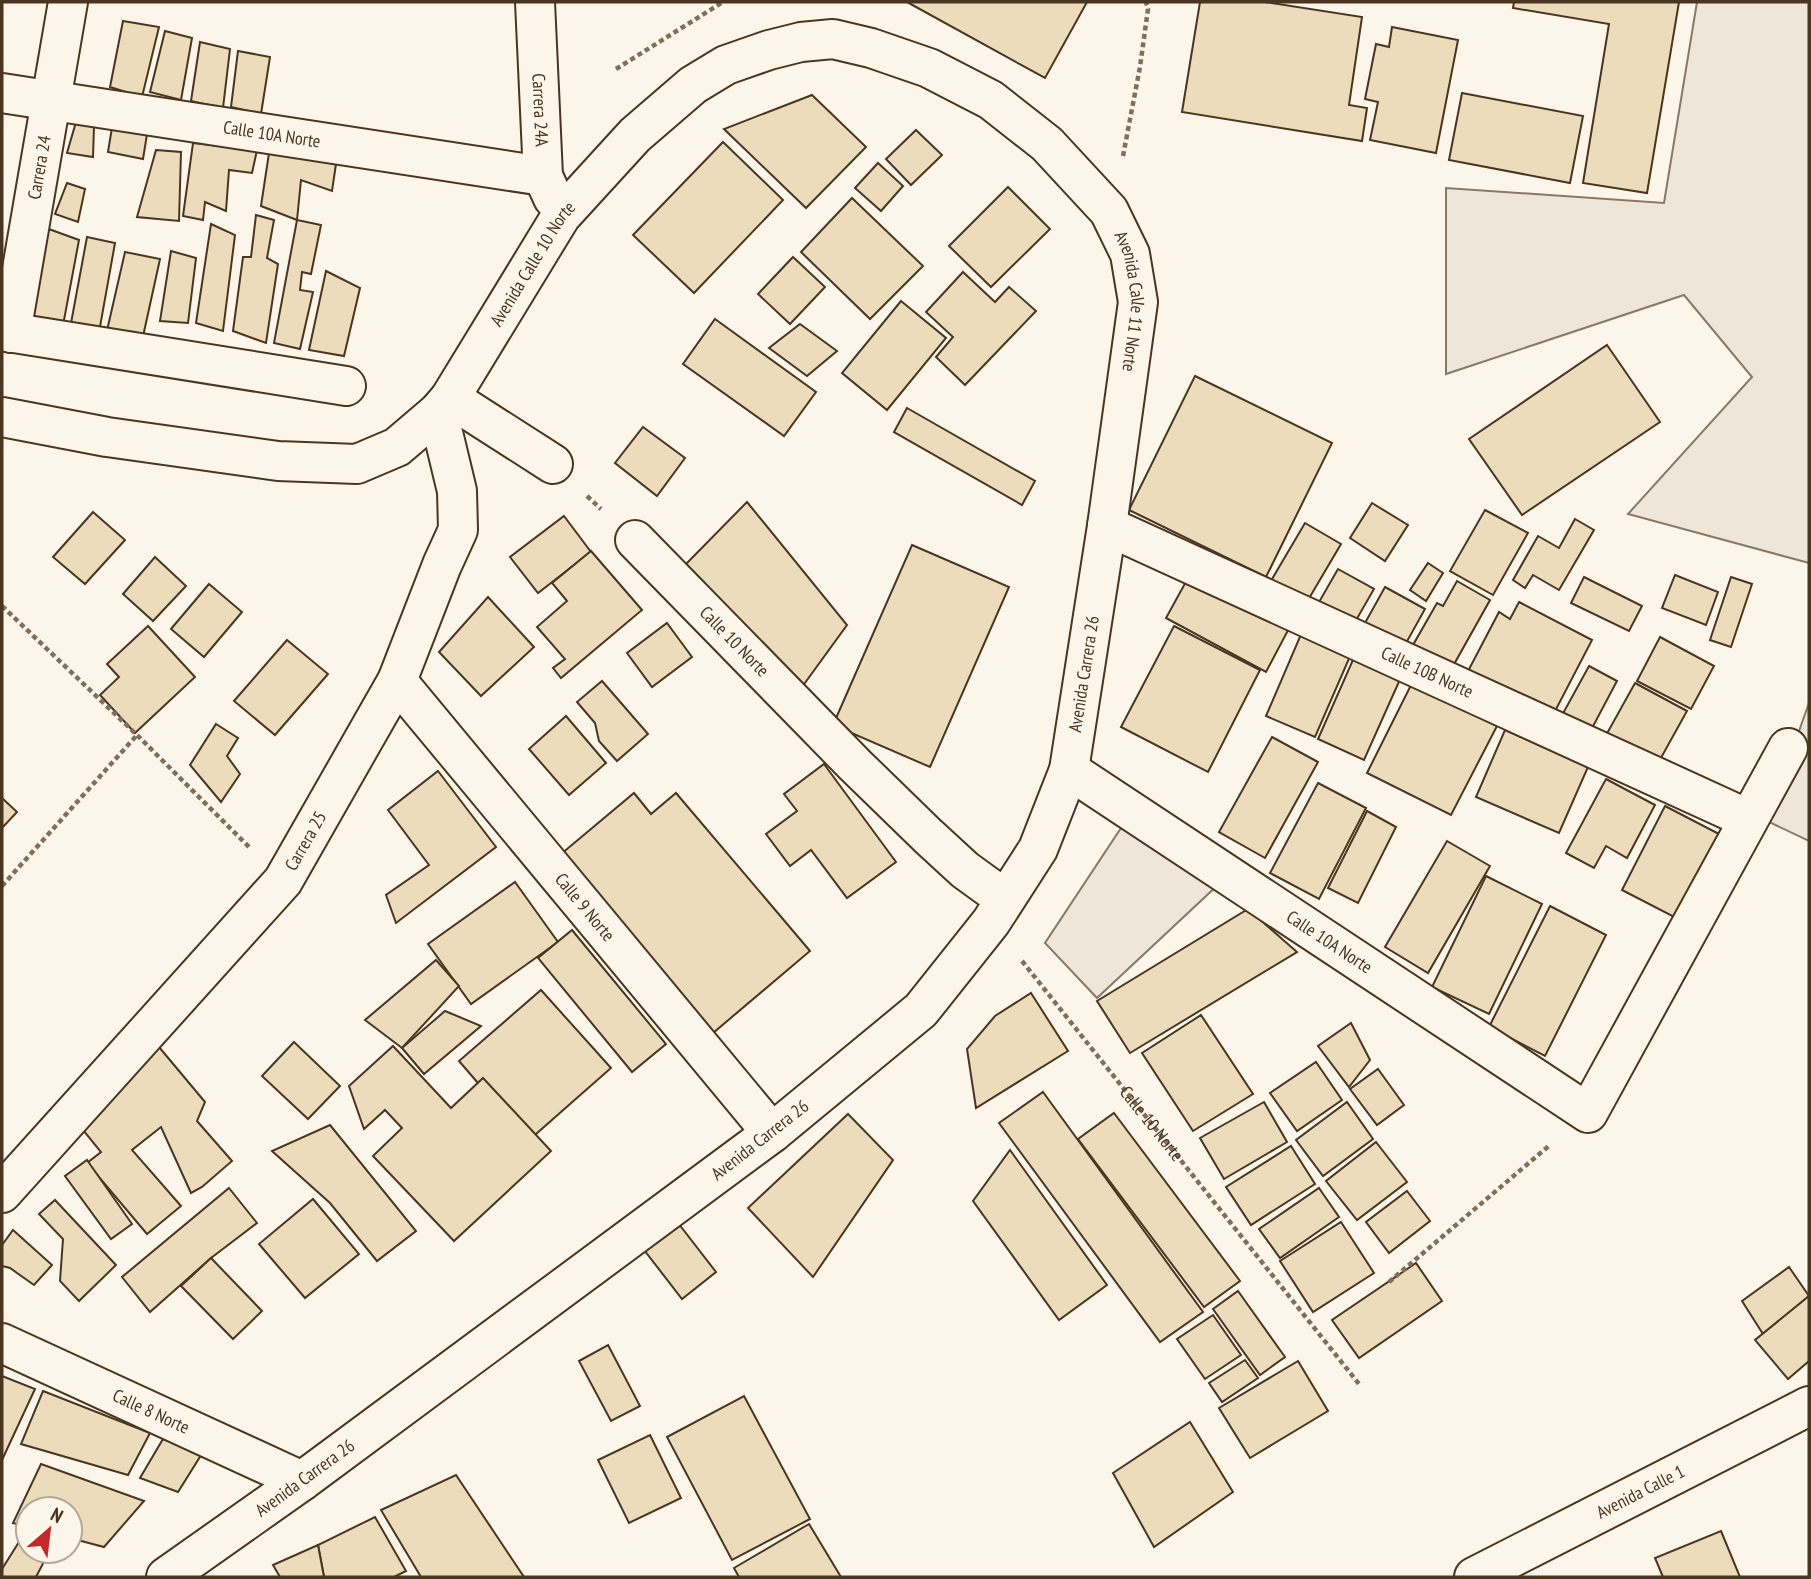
<svg xmlns="http://www.w3.org/2000/svg" width="1811" height="1579" font-family="'PT Sans Narrow',sans-serif">
  <style>
    .green { fill: #ede6d9; stroke: #887966; stroke-width: 2 }
    .building { fill: #ecdcbc; stroke: #4a3520; stroke-width: 2 }
    .lines { fill: none; stroke-linecap: round; stroke-linejoin: round }
    .minor-casing { stroke: #4a3520; stroke-width: 42 }
    .path { stroke: #7f6f5c; stroke-width: 4.5; stroke-dasharray: 5 3.5; stroke-linecap: butt }
    .minor { stroke: #fbf6e9; stroke-width: 38 }
    .labels { text-anchor: middle; stroke-width: 5; stroke-linejoin: round; paint-order: stroke }
    .street-label { font-size: 18px; fill: #4a3520; stroke: #fbf6e9 }
  </style>
  <rect width="100%" height="100%" fill="#fbf6e9"/>
  <g class="green">
    <polygon points="1697,2 1809,2 1809,563 1628,514 1752,377 1684,295 1446,374 1446,188 1664,203"/>
    <polygon points="1809,703 1809,841 1767,821"/>
    <polygon points="1129,816 1221,882 1097,998 1045,943"/>
  </g>
  <g class="building">
    <polygon points="907,2 1087,2 1045,78"/>
    <polygon points="1200,2 1265,2 1362,17 1349,105 1367,108 1362,141 1182,112"/>
    <polygon points="1514,2 1679,2 1647,193 1583,183 1609,24 1513,8"/>
    <polygon points="123,21 159,27 142,97 110,87"/>
    <polygon points="1392,27 1458,40 1436,153 1370,140 1378,102 1365,99 1376,44 1389,47"/>
    <polygon points="165,31 192,38 181,100 150,92"/>
    <polygon points="200,42 230,49 223,108 191,101"/>
    <polygon points="238,51 270,57 261,114 231,107"/>
    <polygon points="1462,93 1583,116 1570,183 1449,160"/>
    <polygon points="812,95 866,147 806,208 724,129"/>
    <polygon points="114,115 149,122 143,159 108,152"/>
    <polygon points="76,122 94,126 93,157 67,153"/>
    <polygon points="916,130 942,155 911,185 886,159"/>
    <polygon points="723,142 783,200 694,293 633,235"/>
    <polygon points="193,143 257,150 252,173 229,170 226,211 205,202 203,220 183,216"/>
    <polygon points="156,150 181,152 179,221 137,217"/>
    <polygon points="269,153 336,164 332,191 301,180 297,220 261,206"/>
    <polygon points="878,163 903,186 881,211 855,188"/>
    <polygon points="67,183 85,189 78,222 55,214"/>
    <polygon points="1008,187 1050,229 991,287 949,246"/>
    <polygon points="852,198 923,266 870,319 801,252"/>
    <polygon points="256,215 274,220 267,258 278,264 266,343 233,331 243,257 251,257"/>
    <polygon points="297,220 321,225 311,274 302,272 300,290 313,292 300,349 274,343"/>
    <polygon points="211,224 235,235 223,331 196,323"/>
    <polygon points="46,228 79,240 61,336 28,327"/>
    <polygon points="87,237 115,243 98,338 69,334"/>
    <polygon points="171,251 196,258 188,323 160,321"/>
    <polygon points="125,252 160,259 142,341 106,335"/>
    <polygon points="793,257 825,287 790,324 758,294"/>
    <polygon points="326,271 360,288 344,356 309,350"/>
    <polygon points="963,272 995,302 1009,287 1036,311 965,385 936,357 953,337 926,312"/>
    <polygon points="901,301 946,338 887,410 842,373"/>
    <polygon points="715,319 816,392 784,436 683,364"/>
    <polygon points="800,324 837,351 807,376 769,348"/>
    <polygon points="1607,345 1660,422 1522,515 1469,439"/>
    <polygon points="1195,376 1332,443 1266,577 1129,510"/>
    <polygon points="907,408 1035,481 1022,505 894,432"/>
    <polygon points="643,427 685,458 657,496 615,463"/>
    <polygon points="747,502 847,625 802,687 686,564"/>
    <polygon points="1372,503 1408,525 1385,561 1350,538"/>
    <polygon points="1485,510 1528,533 1493,595 1450,571"/>
    <polygon points="93,512 125,540 85,584 53,557"/>
    <polygon points="564,516 591,552 538,593 510,557"/>
    <polygon points="1575,519 1594,530 1559,590 1533,575 1525,588 1513,580 1538,536 1559,548"/>
    <polygon points="1305,523 1341,544 1301,612 1265,591"/>
    <polygon points="912,545 1009,587 930,767 833,725"/>
    <polygon points="591,551 642,610 561,678 553,668 565,659 537,627 567,601 552,583"/>
    <polygon points="155,557 186,586 153,621 123,594"/>
    <polygon points="1428,563 1443,573 1426,601 1410,590"/>
    <polygon points="1194,567 1294,619 1266,672 1166,618"/>
    <polygon points="1338,569 1374,589 1351,629 1315,609"/>
    <polygon points="1675,575 1718,592 1706,625 1662,608"/>
    <polygon points="1584,577 1642,606 1629,631 1571,603"/>
    <polygon points="1731,577 1752,584 1731,647 1710,640"/>
    <polygon points="1457,581 1490,600 1448,675 1409,652 1437,603 1443,606"/>
    <polygon points="209,584 242,612 204,657 171,629"/>
    <polygon points="1385,587 1425,609 1400,654 1360,632"/>
    <polygon points="488,597 534,647 481,696 439,652"/>
    <polygon points="1519,602 1592,640 1552,717 1467,673 1499,612 1510,619"/>
    <polygon points="667,623 692,657 652,687 627,653"/>
    <polygon points="148,626 195,677 135,733 100,695 119,677 107,664"/>
    <polygon points="1174,626 1260,670 1208,772 1121,727"/>
    <polygon points="1302,632 1351,654 1315,737 1266,716"/>
    <polygon points="1660,637 1714,666 1691,709 1637,681"/>
    <polygon points="287,640 328,674 275,735 234,701"/>
    <polygon points="1356,653 1402,675 1364,760 1318,739"/>
    <polygon points="1589,666 1617,681 1590,732 1561,717"/>
    <polygon points="602,681 648,734 617,761 599,741 595,723 577,702"/>
    <polygon points="1412,683 1497,726 1451,815 1367,773"/>
    <polygon points="1635,683 1687,711 1657,765 1605,737"/>
    <polygon points="566,716 606,763 569,795 529,749"/>
    <polygon points="216,724 238,738 227,756 240,774 221,802 190,765"/>
    <polygon points="1505,730 1588,767 1559,833 1476,797"/>
    <polygon points="1272,737 1318,762 1265,858 1219,832"/>
    <polygon points="824,764 896,862 847,898 811,850 790,866 766,834 797,811 784,794"/>
    <polygon points="438,771 496,847 396,923 386,895 429,865 388,810"/>
    <polygon points="1606,779 1655,805 1627,858 1606,846 1594,868 1566,853"/>
    <polygon points="1318,783 1366,808 1319,899 1270,873"/>
    <polygon points="634,793 651,814 676,793 810,951 713,1033 561,854"/>
    <polygon points="2,798 17,812 2,828"/>
    <polygon points="1665,806 1721,835 1678,919 1622,890"/>
    <polygon points="1367,811 1396,827 1358,903 1328,888"/>
    <polygon points="1447,841 1490,866 1428,973 1385,947"/>
    <polygon points="1486,876 1542,904 1489,1014 1432,987"/>
    <polygon points="515,882 558,942 471,1004 428,944"/>
    <polygon points="1550,906 1606,935 1545,1056 1489,1027"/>
    <polygon points="1248,909 1297,952 1130,1053 1097,1001"/>
    <polygon points="572,930 666,1044 632,1072 538,958"/>
    <polygon points="436,960 459,986 402,1048 365,1020"/>
    <polygon points="541,990 611,1068 528,1141 459,1061"/>
    <polygon points="1031,993 1068,1051 976,1108 967,1049 995,1016"/>
    <polygon points="445,1011 481,1026 424,1074 402,1048"/>
    <polygon points="1201,1015 1253,1094 1193,1131 1142,1053"/>
    <polygon points="1351,1023 1370,1060 1349,1087 1318,1046"/>
    <polygon points="294,1042 340,1086 308,1119 262,1076"/>
    <polygon points="393,1046 451,1108 483,1078 551,1151 454,1241 373,1156 402,1128 385,1110 364,1129 349,1086"/>
    <polygon points="159,1047 205,1102 197,1121 232,1161 202,1187 191,1193 161,1127 132,1150 181,1206 147,1234 87,1163 101,1152 74,1119"/>
    <polygon points="1316,1062 1342,1100 1297,1131 1270,1093"/>
    <polygon points="1378,1069 1404,1105 1377,1125 1350,1089"/>
    <polygon points="1043,1092 1203,1312 1160,1342 999,1123"/>
    <polygon points="1264,1102 1287,1142 1224,1179 1200,1138"/>
    <polygon points="1347,1102 1373,1139 1323,1176 1296,1140"/>
    <polygon points="1114,1113 1240,1281 1204,1307 1078,1139"/>
    <polygon points="848,1114 893,1160 813,1277 748,1208"/>
    <polygon points="330,1125 416,1231 377,1261 330,1203 272,1151"/>
    <polygon points="1376,1142 1407,1182 1357,1220 1326,1181"/>
    <polygon points="1291,1146 1315,1184 1251,1225 1226,1187"/>
    <polygon points="1010,1150 1107,1285 1059,1320 973,1201"/>
    <polygon points="87,1160 132,1224 111,1239 65,1176"/>
    <polygon points="229,1188 257,1223 211,1258 150,1312 122,1277"/>
    <polygon points="1319,1188 1339,1217 1280,1258 1259,1229"/>
    <polygon points="1407,1191 1430,1221 1389,1253 1366,1222"/>
    <polygon points="313,1199 359,1254 305,1298 259,1244"/>
    <polygon points="55,1200 116,1265 79,1301 60,1281 63,1239 39,1214"/>
    <polygon points="675,1219 716,1272 682,1299 641,1246"/>
    <polygon points="1341,1222 1374,1273 1313,1312 1280,1261"/>
    <polygon points="13,1230 52,1265 34,1285 10,1268 2,1266 2,1245"/>
    <polygon points="211,1258 262,1311 233,1339 181,1286"/>
    <polygon points="1416,1263 1442,1301 1359,1358 1332,1320"/>
    <polygon points="1789,1267 1809,1296 1763,1334 1742,1301"/>
    <polygon points="1238,1291 1285,1357 1260,1375 1213,1309"/>
    <polygon points="1809,1296 1809,1361 1788,1379 1755,1340"/>
    <polygon points="1213,1315 1241,1355 1205,1379 1177,1339"/>
    <polygon points="608,1345 640,1406 611,1421 579,1361"/>
    <polygon points="1245,1360 1258,1378 1222,1402 1209,1383"/>
    <polygon points="1298,1361 1328,1411 1250,1458 1219,1408"/>
    <polygon points="2,1376 35,1389 2,1460"/>
    <polygon points="43,1391 150,1433 128,1475 21,1444"/>
    <polygon points="744,1396 810,1519 732,1560 667,1437"/>
    <polygon points="1190,1422 1233,1492 1154,1547 1113,1473"/>
    <polygon points="650,1435 681,1498 629,1523 598,1460"/>
    <polygon points="163,1439 203,1452 178,1492 140,1478"/>
    <polygon points="41,1464 144,1501 104,1547 70,1538 70,1509 28,1509 28,1527 13,1523"/>
    <polygon points="456,1475 524,1577 421,1577 381,1510"/>
    <polygon points="375,1517 406,1571 394,1577 324,1577 318,1545"/>
    <polygon points="809,1524 841,1577 739,1577 734,1568"/>
    <polygon points="1721,1531 1740,1577 1663,1577 1655,1558"/>
    <polygon points="19,1542 28,1545 28,1551 49,1552 36,1577 2,1577 2,1569"/>
    <polygon points="318,1545 324,1577 280,1577 273,1565"/>
  </g>
  <g class="lines">
    <defs>
      <g id="minor">
        <path id="s2" d="M535,2l8,174 10,22"/>
        <path id="s3" d="M2,93l541,83"/>
        <polyline points="2,331 346,386"/>
        <path id="s4" d="M11,333l57,-331"/>
        <polyline points="450,398 553,464"/>
        <path id="s5" d="M2,417l105,20 171,24 79,3 40,-17 41,-35 12,-14 111,-182 74,-81 58,-50 33,-20 43,-15 32,-8 32,-3 38,9 58,20 62,32 56,44 62,67 21,43 8,48 -31,224 -38,244 -31,79 -47,73 -70,88 -149,123 -470,348 -136,96"/>
        <path id="s6" d="M1107,526l641,293"/>
        <path id="s7" d="M635,540l220,225 73,71 37,34 40,29"/>
        <path id="s8" d="M397,681l375,452"/>
        <path id="s9" d="M1069,770l519,343 200,-365"/>
        <path id="s10" d="M2,1193l281,-312 114,-200 45,-116 16,-35 -1,-39 -19,-79"/>
        <path id="s11" d="M2,1343l300,138"/>
        <path id="s12" d="M1474,1577l335,-171"/>
      </g>
    </defs>
    <use href="#minor" class="minor-casing"/>
    <g class="path">
      <polyline points="616,69 723,2"/>
      <polyline points="1123,156 1140,67 1148,9 1146,2"/>
      <polyline points="587,496 601,509"/>
      <polyline points="2,606 137,735 249,847"/>
      <polyline points="2,886 137,735"/>
      <path id="s1" d="M1022,961l337,423"/>
      <polyline points="1389,1282 1550,1145"/>
    </g>
    <use href="#minor" class="minor"/>
  </g>
  <g class="labels">
    <g class="street-label">
      <text dy="6" stroke="none"><textPath href="#s2" startOffset="108">Carrera 24A</textPath></text>
      <text dy="6" stroke="none"><textPath href="#s3" startOffset="273">Calle 10A Norte</textPath></text>
      <text dy="6" stroke="none"><textPath href="#s4" startOffset="168">Carrera 24</textPath></text>
      <text dy="6" stroke="none"><textPath href="#s5" startOffset="632">Avenida Calle 10 Norte</textPath></text>
      <text dy="6" stroke="none"><textPath href="#s5" startOffset="1451">Avenida Calle 11 Norte</textPath></text>
      <text dy="6" stroke="none"><textPath href="#s7" startOffset="142">Calle 10 Norte</textPath></text>
      <text dy="6" stroke="none"><textPath href="#s6" startOffset="352">Calle 10B Norte</textPath></text>
      <text transform="translate(1084 674) rotate(-81)" y="6">Avenida Carrera 26</text>
      <text dy="6" stroke="none"><textPath href="#s10" startOffset="466">Carrera 25</textPath></text>
      <text dy="6" stroke="none"><textPath href="#s8" startOffset="294">Calle 9 Norte</textPath></text>
      <text dy="6" stroke="none"><textPath href="#s9" startOffset="312">Calle 10A Norte</textPath></text>
      <text dy="6" stroke="none"><textPath href="#s1" startOffset="208">Calle 10 Norte</textPath></text>
      <text transform="translate(760 1140) rotate(-38)" y="6">Avenida Carrera 26</text>
      <text dy="6" stroke="none"><textPath href="#s11" startOffset="164">Calle 8 Norte</textPath></text>
      <text transform="translate(305 1478) rotate(-36)" y="6">Avenida Carrera 26</text>
      <text dy="6" stroke="none"><textPath href="#s12" startOffset="187">Avenida Calle 1</textPath></text>
    </g>
  </g>
  <rect width="1811" height="1579" fill="none" stroke="#4a3520" stroke-width="7"/>
  <g transform="translate(49 1530) rotate(28)"><circle r="33" fill="#fbf6e9" stroke="#b4a999" stroke-width="2"/>
  <path d="M0-5L12 26L0 18L-12 26Z" fill="#c62828"/>
  <text y="-10" font-size="19" font-weight="bold" text-anchor="middle" fill="#4a3520">N</text>
  </g>
</svg>
